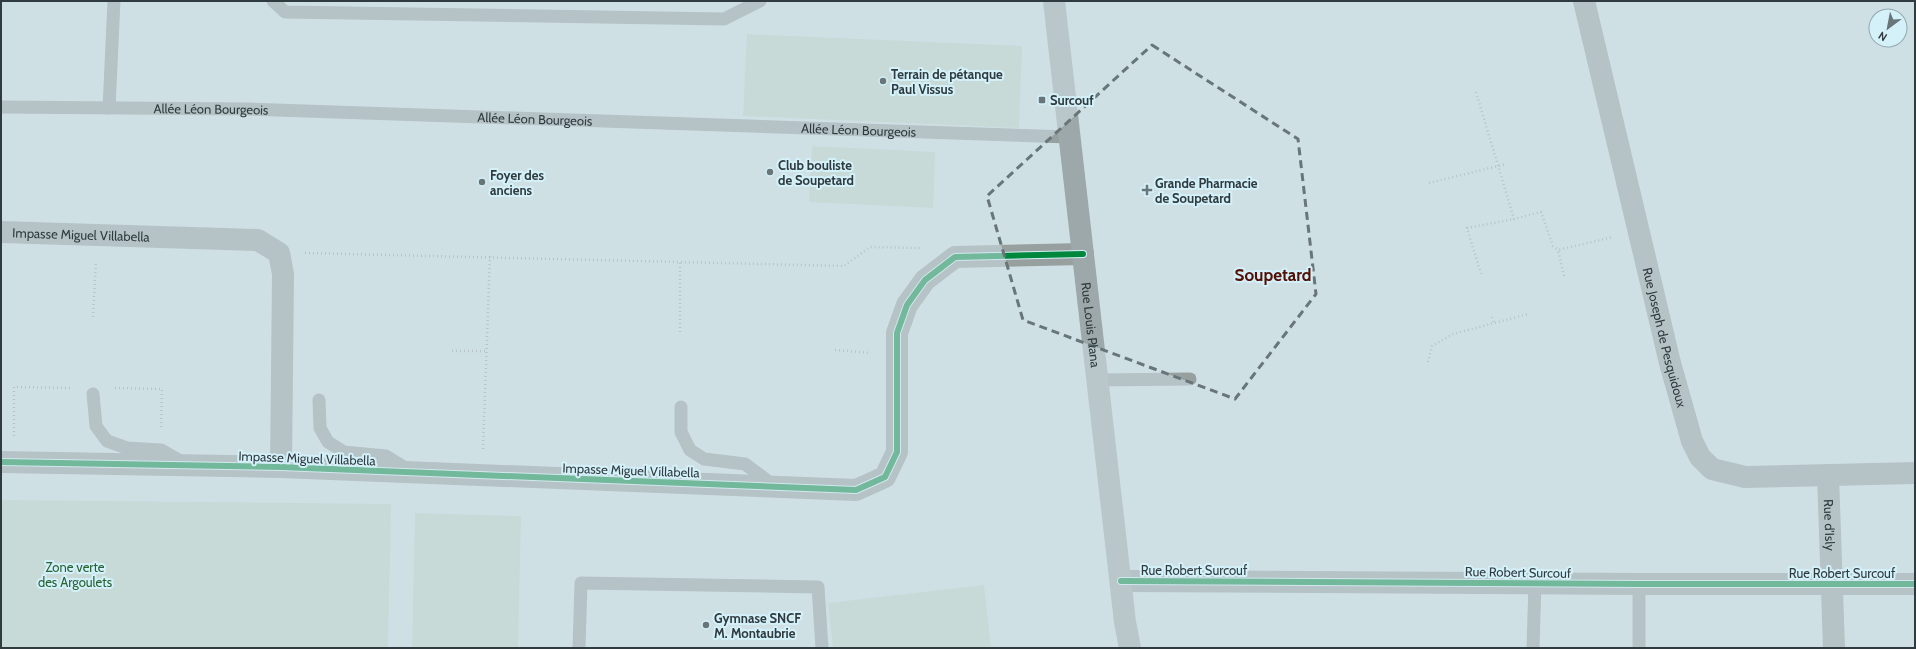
<svg xmlns="http://www.w3.org/2000/svg" width="1916" height="649" font-family="Cabin,sans-serif">
  <style>
    .green { fill: #bcd3c8 }
    .lines { fill: none; stroke-linecap: round; stroke-linejoin: round }
    .path { stroke: #98a0a2; stroke-width: 2.5; stroke-dasharray: 1 3; stroke-linecap: butt }
    .lane { stroke: #979f9f; stroke-width: 13 }
    .street { stroke: #979f9f; stroke-width: 22 }
    .secondary { stroke: #9da8aa; stroke-width: 22 }
    .cycleway-casing { stroke: #d4f1fa; stroke-width: 8 }
    .cycleway { stroke: #00873e; stroke-width: 6 }
    .marked { fill: none; stroke: #687579; stroke-width: 3; stroke-dasharray: 8 5; stroke-linejoin: round }
    .poi-dot { fill: #687579; stroke: #d4f1fa; stroke-width: 1.5 }
    .labels { text-anchor: middle; stroke-width: 4; stroke-linejoin: round; paint-order: stroke }
    .poi-label { font-size: 13px; font-weight: bold; fill: #303b3f; stroke: #d4f1fa; text-anchor: start }
    .street-label { font-size: 13px; fill: #303b3f; stroke: #d4f1fa }
    .park-label { font-size: 13px; fill: #286334; stroke: #d4f1fa }
    .district-label { font-size: 17px; font-weight: bold; fill: #531005; stroke: #d4f1fa }
  </style>
  <rect width="100%" height="100%" fill="#cfe0e5"/>
  <g class="green">
    <polygon points="747,34 1022,46 1019,128 743,116"/>
    <polygon points="812,146 935,152 933,208 809,202"/>
    <polygon points="1,500 391,504 388,648 1,648"/>
    <polygon points="415,513 521,516 518,648 412,648"/>
    <polygon points="984,585 991,648 833,648 828,603"/>
  </g>
  <g class="lines">
    <g class="path">
      <polyline points="1476,92 1514,219 1541,212 1553,246 1558,250"/>
      <polyline points="1429,183 1506,164"/>
      <polyline points="305,253 844,266 870,247 922,248"/>
      <polyline points="680,263 680,332"/>
      <polyline points="1481,274 1467,228 1514,219"/>
      <polyline points="1564,276 1558,250 1613,237"/>
      <polyline points="93,317 96,261"/>
      <polyline points="1492,317 1494,323"/>
      <polyline points="835,350 871,353"/>
      <polyline points="452,351 486,351"/>
      <polyline points="1428,362 1432,346 1453,334 1528,314"/>
      <polyline points="115,388 162,389 161,427"/>
      <polyline points="14,436 14,387 72,388"/>
      <polyline points="483,449 490,256"/>
    </g>
    <g class="lane">
      <polyline points="273,1 285,12 724,19 760,1"/>
      <path id="s1" d="M1,107l247,2 821,28"/>
      <polyline points="109,108 114,1"/>
      <polyline points="1098,380 1190,379"/>
      <polyline points="93,394 96,426 107,441 127,448 161,450 182,462"/>
      <polyline points="319,400 320,428 328,442 344,452 386,456 407,469"/>
      <polyline points="681,407 681,432 690,450 704,459 745,464 773,485"/>
      <polyline points="579,648 581,583 818,587 822,648"/>
      <polyline points="1533,648 1535,583"/>
      <polyline points="1639,648 1639,584"/>
    </g>
    <g class="street">
      <path id="s2" d="M1584,1l86,362 22,78 8,16 12,12 33,8 170,-4"/>
      <path id="s3" d="M1,232l257,8 21,13 4,21 -2,193"/>
      <polyline points="1,462 281,467 856,490 885,477 897,452 897,333 907,305 925,280 955,257 1083,254"/>
      <path id="s4" d="M1828,475l6,173"/>
      <polyline points="1121,581 1639,584 1915,584"/>
    </g>
    <path class="secondary" id="s5" d="M1054,1l71,621 5,26"/>
    <defs>
      <g id="cycleway">
        <polyline points="1,462 281,467 856,490 885,477 897,452 897,333 907,305 925,280 955,257 1083,254"/>
        <polyline points="1121,581 1639,584 1915,584"/>
      </g>
    </defs>
    <use href="#cycleway" class="cycleway-casing"/>
    <use href="#cycleway" class="cycleway"/>
  </g>
  <path d="M0 0H1916V649H0ZM1152,45l146,94 18,155 -81,105 -212,-79 -36,-124z" fill="#cfe0e5" fill-opacity=".55" fill-rule="evenodd"/>
  <path class="marked" d="M1152,45l146,94 18,155 -81,105 -212,-79 -36,-124z"/>
  <g class="poi-dot">
    <circle cx="883" cy="81" r="4"/>
    <rect x="1038" y="96" width="8" height="8" rx="2"/>
    <circle cx="770" cy="172" r="4"/>
    <circle cx="482" cy="182" r="4"/>
    <path d="M1145 184h4v4h4v4h-4v4h-4v-4h-4v-4h4z"/>
    <circle cx="706" cy="625" r="4"/>
  </g>
  <g class="labels">
    <g class="poi-label">
      <text x="891" y="79">Terrain de pétanque<tspan x="891" dy="15">Paul Vissus</tspan></text>
      <text x="1050" y="105">Surcouf</text>
      <text x="778" y="170">Club bouliste<tspan x="778" dy="15">de Soupetard</tspan></text>
      <text x="490" y="180">Foyer des<tspan x="490" dy="15">anciens</tspan></text>
      <text x="1155" y="188">Grande Pharmacie<tspan x="1155" dy="15">de Soupetard</tspan></text>
      <text x="714" y="623">Gymnase SNCF<tspan x="714" dy="15">M. Montaubrie</tspan></text>
    </g>
    <g class="street-label">
      <text dy="5" stroke="none"><textPath href="#s1" startOffset="210">Allée Léon Bourgeois</textPath></text>
      <text dy="5" stroke="none"><textPath href="#s1" startOffset="534">Allée Léon Bourgeois</textPath></text>
      <text dy="5" stroke="none"><textPath href="#s1" startOffset="858">Allée Léon Bourgeois</textPath></text>
      <text dy="5" stroke="none"><textPath href="#s3" startOffset="80">Impasse Miguel Villabella</textPath></text>
      <text dy="5" stroke="none"><textPath href="#s5" startOffset="326">Rue Louis Plana</textPath></text>
      <text dy="5" stroke="none"><textPath href="#s2" startOffset="346">Rue Joseph de Pesquidoux</textPath></text>
      <text transform="translate(307 458) rotate(2)" y="5">Impasse Miguel Villabella</text>
      <text transform="translate(631 470) rotate(2)" y="5">Impasse Miguel Villabella</text>
      <text dy="5" stroke="none"><textPath href="#s4" startOffset="50">Rue d'Isly</textPath></text>
      <text x="1194" y="575">Rue Robert Surcouf</text>
      <text transform="translate(1518 572) rotate(1)" y="5">Rue Robert Surcouf</text>
      <text x="1842" y="578">Rue Robert Surcouf</text>
    </g>
    <g class="park-label">
      <text x="75" y="572">Zone verte<tspan x="75" dy="15">des Argoulets</tspan></text>
    </g>
    <g class="district-label">
      <text x="1273" y="281">Soupetard</text>
    </g>
  </g>
  <rect width="1916" height="649" fill="none" stroke="#303b3f" stroke-width="4"/>
  <g transform="translate(1888 28) rotate(212)"><circle r="19" fill="#d4f1fa" stroke="#92a8af"/>
  <path d="M0-3L7 15L0 10L-7 15Z" fill="#687579"/>
  <text y="-6" font-size="11" font-weight="bold" text-anchor="middle" fill="#303b3f">N</text>
  </g>
</svg>
